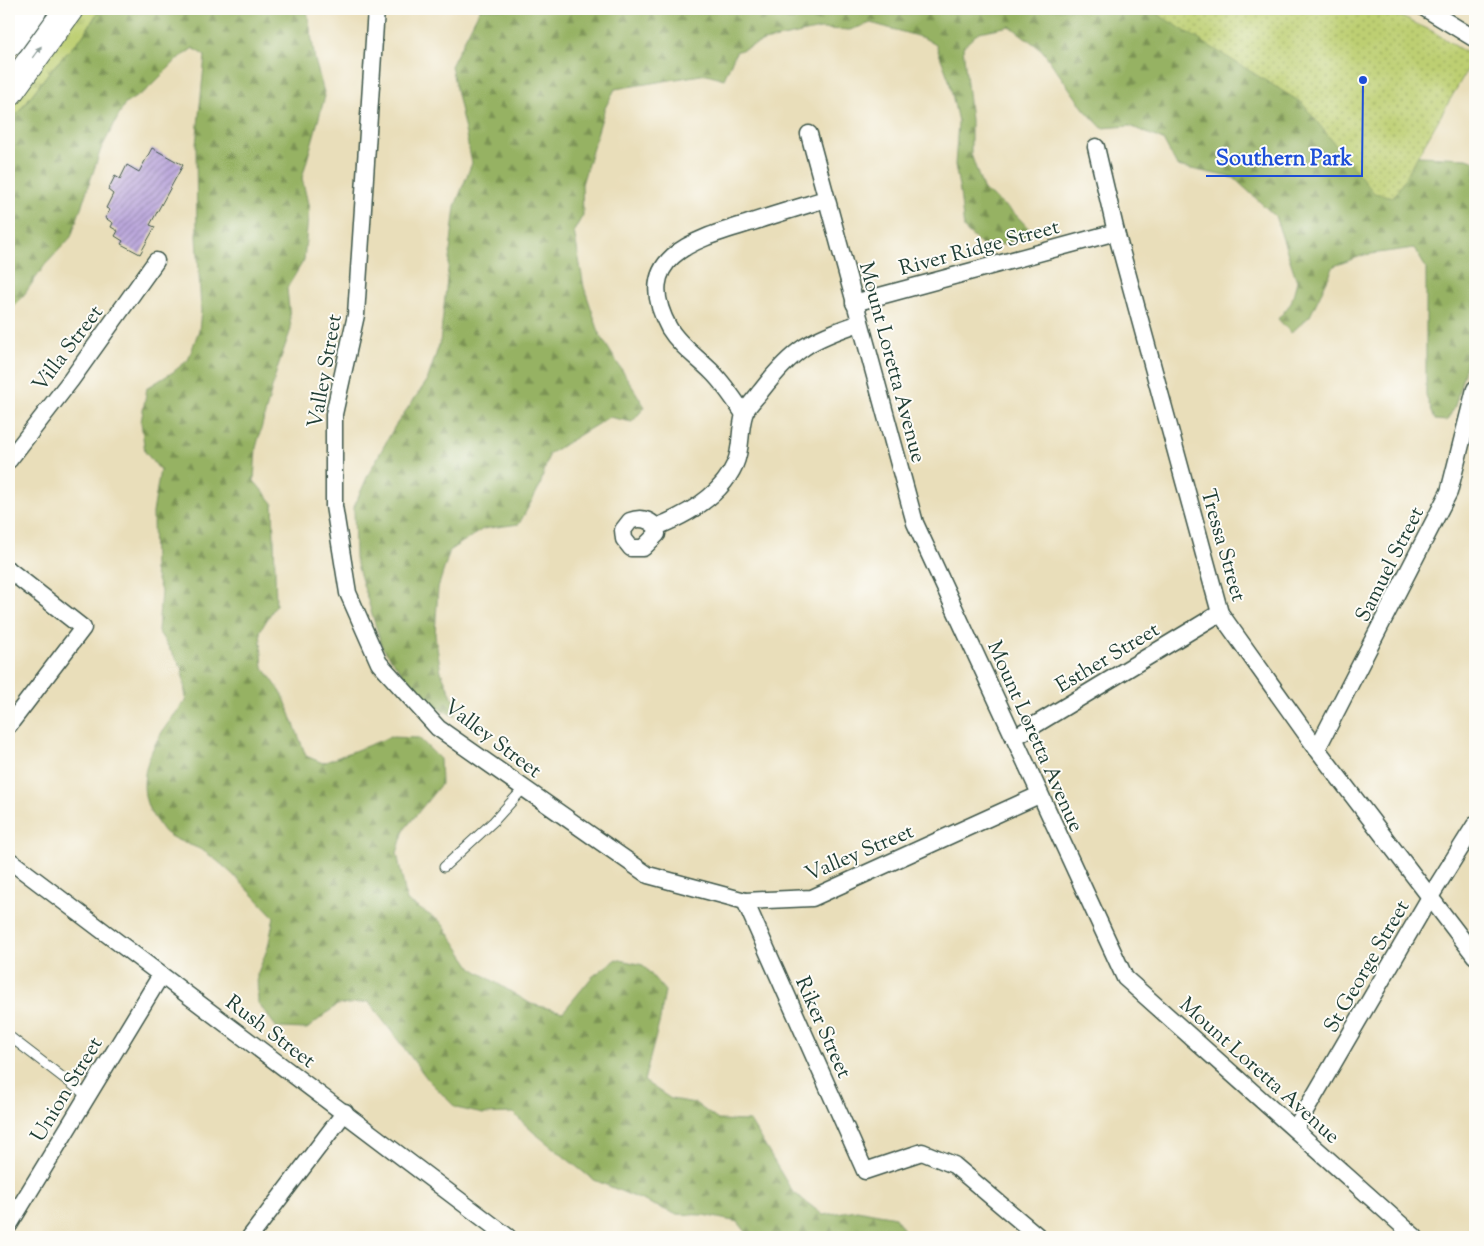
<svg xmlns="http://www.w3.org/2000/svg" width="1484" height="1246" font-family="'Sorts Mill Goudy',serif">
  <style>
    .grass { fill: url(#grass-tufts); stroke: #6e8653 }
    .forest { fill: url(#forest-firs); stroke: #5a784c }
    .park { fill: url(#park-dots); stroke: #6e8653 }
    .building { fill: url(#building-hatch) }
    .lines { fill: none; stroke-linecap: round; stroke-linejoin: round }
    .lane-casing { stroke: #3d5548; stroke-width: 11 }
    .street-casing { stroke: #3d5548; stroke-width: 19 }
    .highway-casing { stroke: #3d5548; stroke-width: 30 }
    .lane { stroke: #fff; stroke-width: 9 }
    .street { stroke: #fff; stroke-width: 16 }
    .highway { stroke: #fff; stroke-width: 28 }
    .oneway { fill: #8f9e9a }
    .labels { text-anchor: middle; stroke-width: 4; stroke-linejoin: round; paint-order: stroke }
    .street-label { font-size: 21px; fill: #1f3d34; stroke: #fdfcf7 }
    .leader { fill: none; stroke: #1d4ed8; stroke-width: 2 }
    .callout-dot { fill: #1d4ed8; stroke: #fdfcf7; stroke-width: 2 }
    .callout-label { font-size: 22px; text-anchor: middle; font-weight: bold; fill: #1d4ed8; stroke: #fdfcf7; stroke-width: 4; stroke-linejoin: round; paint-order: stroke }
  </style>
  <defs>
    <pattern id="grass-tufts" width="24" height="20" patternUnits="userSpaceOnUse" patternTransform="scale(1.25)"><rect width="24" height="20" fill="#bdcf72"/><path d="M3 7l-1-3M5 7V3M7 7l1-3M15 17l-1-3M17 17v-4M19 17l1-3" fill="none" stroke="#99a95e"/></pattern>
    <pattern id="forest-firs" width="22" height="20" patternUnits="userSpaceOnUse" patternTransform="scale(1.25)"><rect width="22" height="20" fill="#96b264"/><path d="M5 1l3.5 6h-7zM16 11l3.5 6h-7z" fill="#7a9253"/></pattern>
    <pattern id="park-dots" width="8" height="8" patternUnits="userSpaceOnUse" patternTransform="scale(1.25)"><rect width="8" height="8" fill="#bdcf72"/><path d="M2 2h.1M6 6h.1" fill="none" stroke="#99a95e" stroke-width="1.8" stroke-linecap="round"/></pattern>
    <pattern id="building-hatch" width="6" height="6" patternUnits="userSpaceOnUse" patternTransform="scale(1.25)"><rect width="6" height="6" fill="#bba7db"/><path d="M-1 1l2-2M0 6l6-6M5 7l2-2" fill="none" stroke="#9789b2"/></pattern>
  </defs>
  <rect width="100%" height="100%" fill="#fdfcf7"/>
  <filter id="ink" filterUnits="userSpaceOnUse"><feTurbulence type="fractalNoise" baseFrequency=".02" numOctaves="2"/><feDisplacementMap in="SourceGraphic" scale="10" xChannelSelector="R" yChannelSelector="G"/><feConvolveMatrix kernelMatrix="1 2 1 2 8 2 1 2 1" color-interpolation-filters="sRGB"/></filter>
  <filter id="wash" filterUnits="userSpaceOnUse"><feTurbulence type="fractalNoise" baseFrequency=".0096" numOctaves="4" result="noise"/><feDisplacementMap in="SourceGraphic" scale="20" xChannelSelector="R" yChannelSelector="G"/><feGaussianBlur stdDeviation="1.12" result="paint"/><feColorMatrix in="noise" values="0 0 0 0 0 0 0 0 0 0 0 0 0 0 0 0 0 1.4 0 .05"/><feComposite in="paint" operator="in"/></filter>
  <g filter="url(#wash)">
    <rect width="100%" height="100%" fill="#e9deba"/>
    <polygon class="grass" points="82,9 100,9 83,36 50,71 9,125 9,111"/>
    <g class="forest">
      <path d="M100,9h205l3,6 7,45 10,36 -23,82 7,30 -5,52 -17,28 4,41 -14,40 -21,79 -2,33 19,22 3,102 -16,26 3,36 20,28 23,61 17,7 67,-26 29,1 21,21 1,25 -37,46 -7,23 10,48 34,21 31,46 59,36 32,8 29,-35 24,-18 27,6 22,26 -5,29 -16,61 27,18 24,4 23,17 32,1 42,70 31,24 34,-5 38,7 14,20h-159l-12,-15 -35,-7 -28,-1 -83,-35 -60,-48 -19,-18 -30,1 -27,-6 -27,-27 -60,-79 -32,3 -30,24 -30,-1 -19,-25 -1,-28 11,-28 6,-30c-21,-22 -42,-46 -66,-63 -12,-9 -29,-11 -41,-20 -4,-2 -7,-8 -10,-12 -31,-40 0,-89 29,-121l-4,-33 -24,-37 3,-40 -7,-20 -1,-58 7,-43 -15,-18 -4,-30 6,-34 26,-16 15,-12 11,-30 2,-19 -4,-75 -1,-91 9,-89 -12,-8 -15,11 -30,30 -23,15 -24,45 -30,88 -26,28 -24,34 -12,12v-186l41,-54 33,-35z"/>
      <polygon points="480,9 1308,9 1418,156 1467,158 1475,161 1475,332 1455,406 1447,421 1435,420 1426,396 1426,268 1414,248 1364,255 1334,266 1310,316 1291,333 1278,319 1291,303 1297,281 1275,216 1234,178 1177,166 1163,140 1130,126 1102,128 1084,109 1042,50 1010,26 979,32 963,47 971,120 971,154 983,189 1016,215 1032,232 1006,244 984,247 964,229 960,192 955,165 958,122 949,80 936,45 924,38 871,23 850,30 820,29 764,41 736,52 724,79 707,74 615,89 605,108 582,184 583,215 574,231 584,287 600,335 645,407 632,422 609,417 549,454 540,486 519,524 483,529 450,550 438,588 435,635 441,672 456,705 455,716 432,705 406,678 382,647 355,558 354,507 368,475 395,426 427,381 440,342 455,206 472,163 451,66"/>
    </g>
    <polygon class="park" points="1149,9 1384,9 1434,32 1474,58 1394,197 1374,193 1302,103"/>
    <g id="blocks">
      <polygon class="building" points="152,148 183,165 150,225 155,227 140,254 121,244 123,241 115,236 118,231 111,227 113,223 105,218 110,210 106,208 113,194 108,190 115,176 120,179 127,165 139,172"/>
    </g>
  </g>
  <g filter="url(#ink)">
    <use href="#blocks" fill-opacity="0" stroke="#3d5548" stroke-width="1"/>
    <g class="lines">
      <defs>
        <g id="lane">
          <polyline points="444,867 494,821 524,788"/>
          <polyline points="9,1036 87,1096"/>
        </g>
        <g id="street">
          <polyline points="376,9 356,315 334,414 334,506 348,593 379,663 438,728 648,875 745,901 812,898 1039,795"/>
          <polyline points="1426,9 1475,39"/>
          <polyline points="809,134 915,523 1125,978 1415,1237"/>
          <polyline points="1096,147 1116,232 1220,613 1317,749 1475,956"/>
          <polyline points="854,303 1116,232"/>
          <path d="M744,414c-10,-15 -20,-30 -32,-42 -15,-15 -32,-26 -43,-44 -38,-70 24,-88 77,-104 27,-9 54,-17 80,-25"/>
          <polyline points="9,460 71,380 156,261"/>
          <path d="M656,527l1,7 -14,14h-12l-7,-9 -1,-9 7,-9c10,-4 19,-2 26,6 31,-12 65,-31 79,-63 7,-15 4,-33 9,-49 2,-8 12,-17 17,-24 32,-42 50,-52 99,-68"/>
          <polyline points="9,570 83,628 9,725"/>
          <polyline points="1015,737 1220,613"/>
          <polyline points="1317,749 1449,492 1475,389"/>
          <polyline points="9,860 508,1237"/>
          <polyline points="745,901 865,1171 922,1152 954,1165 1039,1237"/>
          <polyline points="1295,1129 1430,897 1475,825"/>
          <polyline points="9,1225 161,975"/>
          <polyline points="250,1237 345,1112"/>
        </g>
        <g id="highway">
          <polyline points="9,42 33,9"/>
          <polyline points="9,92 69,9"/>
        </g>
      </defs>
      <use href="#lane" class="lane-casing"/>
      <use href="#street" class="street-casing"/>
      <use href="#highway" class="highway-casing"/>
      <use href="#lane" class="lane"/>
      <use href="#street" class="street"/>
      <use href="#highway" class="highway"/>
    </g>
    <defs><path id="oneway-solid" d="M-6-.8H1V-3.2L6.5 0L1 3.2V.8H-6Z" transform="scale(1.25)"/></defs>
    <use class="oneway" href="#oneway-solid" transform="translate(37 52) rotate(-54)"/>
  </g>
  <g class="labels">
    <g class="street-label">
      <text transform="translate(979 247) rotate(-15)" y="7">River Ridge Street</text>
      <text transform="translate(67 348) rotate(-53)" y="7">Villa Street</text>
      <text transform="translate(893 362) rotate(75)" y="7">Mount Loretta Avenue</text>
      <text transform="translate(324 371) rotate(-80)" y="7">Valley Street</text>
      <text transform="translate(1224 545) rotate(74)" y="7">Tressa Street</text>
      <text transform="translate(1389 564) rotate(-63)" y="7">Samuel Street</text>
      <text transform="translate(1107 657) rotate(-31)" y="7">Esther Street</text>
      <text transform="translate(1036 736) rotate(66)" y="7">Mount Loretta Avenue</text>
      <text transform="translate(493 738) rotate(37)" y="7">Valley Street</text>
      <text transform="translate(859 852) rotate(-23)" y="7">Valley Street</text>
      <text transform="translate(1366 966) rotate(-60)" y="7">St George Street</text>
      <text transform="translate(824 1027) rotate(66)" y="7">Riker Street</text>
      <text transform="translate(271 1031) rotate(37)" y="7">Rush Street</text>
      <text transform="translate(1260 1070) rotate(42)" y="7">Mount Loretta Avenue</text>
      <text transform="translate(66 1089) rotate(-59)" y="7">Union Street</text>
    </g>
  </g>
  <path class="leader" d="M1363 80L1362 176H1206"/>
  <circle class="callout-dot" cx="1363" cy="80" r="5"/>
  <g class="callout-label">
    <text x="1284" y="165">Southern Park</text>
  </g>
  <rect width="1484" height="1246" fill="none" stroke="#fdfcf7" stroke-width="30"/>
</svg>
